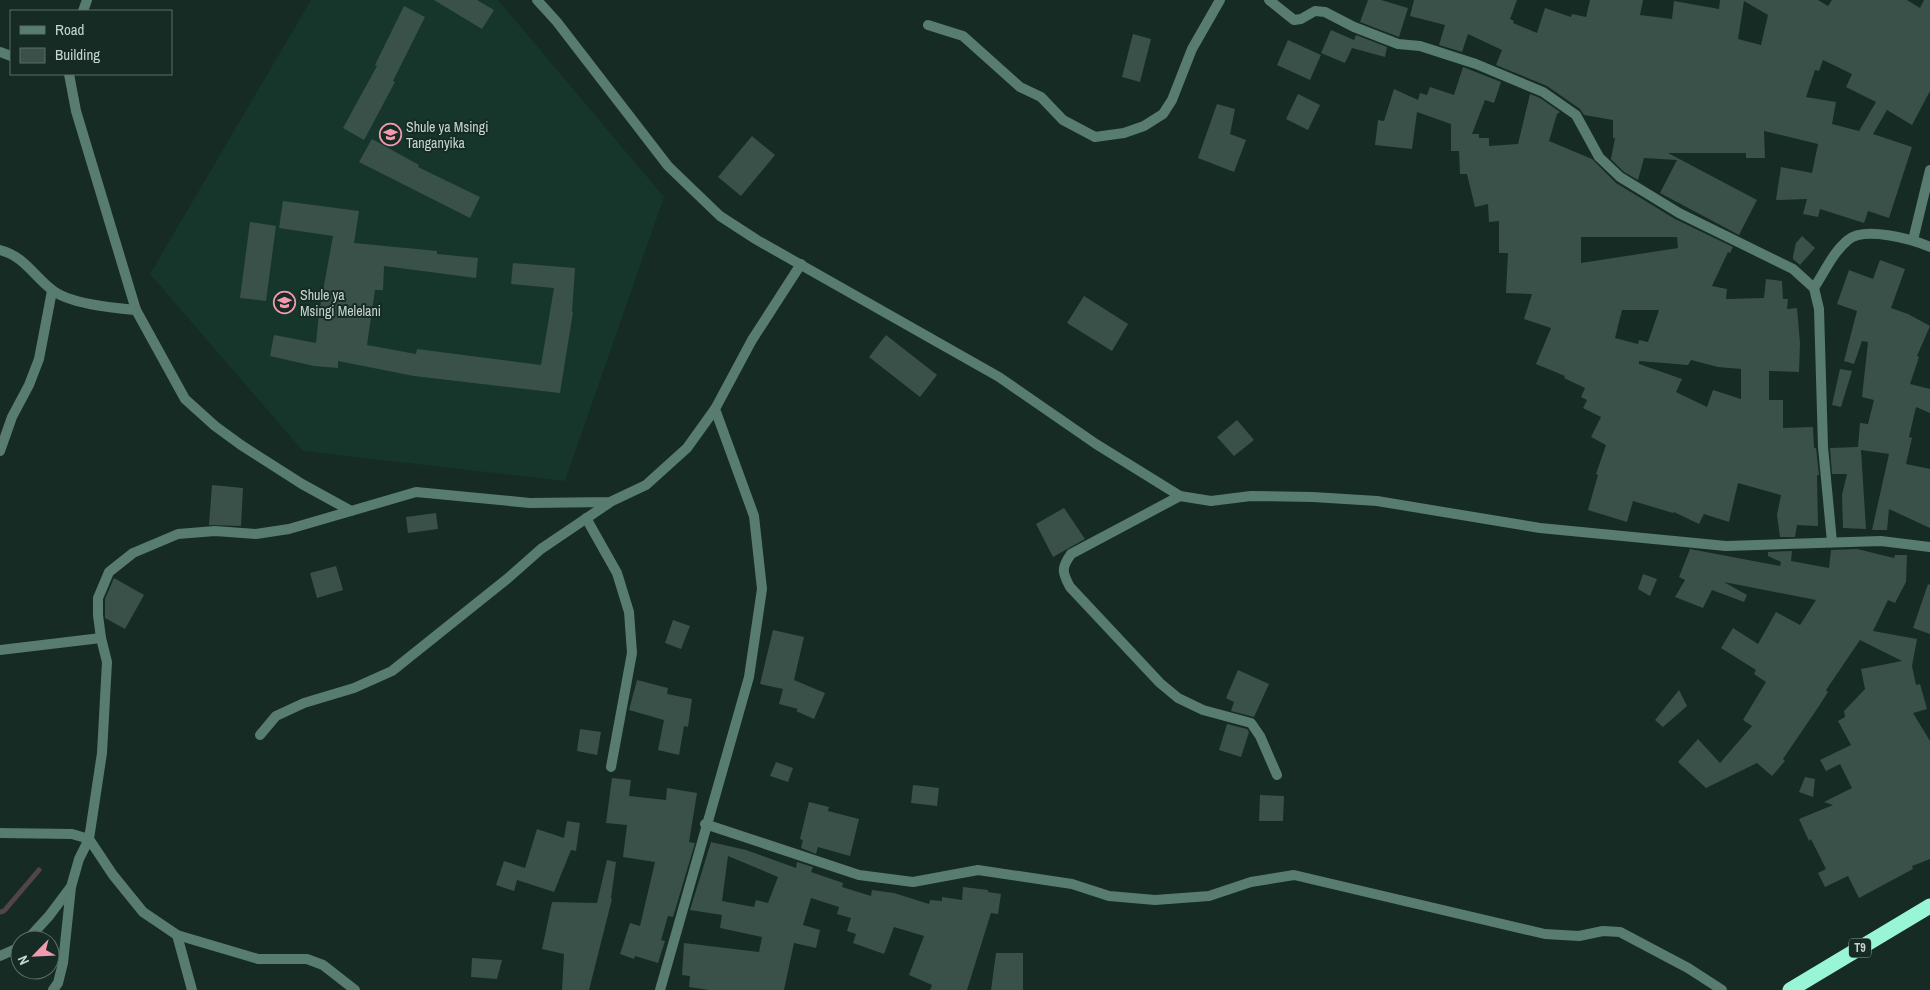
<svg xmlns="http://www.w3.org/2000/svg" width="1930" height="990" font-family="'Archivo Narrow',sans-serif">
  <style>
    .built { fill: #16362c }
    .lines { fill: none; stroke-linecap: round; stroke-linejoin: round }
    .stream { stroke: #514547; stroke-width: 5 }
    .building { fill: #3a5149; fill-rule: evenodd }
    .street { stroke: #587c6f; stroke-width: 10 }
    .highway { stroke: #98f6d6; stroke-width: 15 }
    .labels { text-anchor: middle; stroke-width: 4; stroke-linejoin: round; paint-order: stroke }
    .shield { fill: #152b23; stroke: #92a29b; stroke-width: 1 }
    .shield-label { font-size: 12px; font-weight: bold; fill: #c7d5cf }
    .poi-label { font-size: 14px; fill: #c7d5cf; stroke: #152b23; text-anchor: start }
  </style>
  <rect width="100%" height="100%" fill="#152b23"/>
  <polygon class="built" points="311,0 498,0 664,197 565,481 303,451 150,274"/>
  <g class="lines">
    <polyline class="stream" points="0,912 4,911 39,870"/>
  </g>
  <g class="building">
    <polygon points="434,0 477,0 494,10 482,29"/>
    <polygon points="1368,0 1381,0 1408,8 1399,37 1360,22"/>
    <path d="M1414,0h103l-7,19 4,2 -1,2 24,10 8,-25 26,9 1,-3 14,3 4,-17h53l-3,15 32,4 2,-18 45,8 1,-9h98l10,6 4,-6h75l13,8 4,-8h6v91l-18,34 -25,-15 -14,24 39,13 -23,71 -21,-7 -4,12 -44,-14 -2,8 -15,-3 4,-15 -31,1 5,-33 31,6 6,-29 -54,-13 1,27h-19v-5h-78l89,47 -18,35 -79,-42 17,-33 -33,-2 -6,22 -14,-8 -13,-13 4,-21h-2v-18l-29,-5 -4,-6 -33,-23 -51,-21 6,-15 -34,-16 -6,18 -23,-7 6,-20 -35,-9zM1744,1l24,14 -7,30 -23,-6zM1823,60l29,14 -6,13 30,15 -17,29 -27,-7 4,-22 -30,-5 9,-27 4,1z"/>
    <polygon points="404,6 425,17 393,81 395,82 364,140 343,128 377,66 375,65"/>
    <polygon points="1331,30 1354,40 1356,35 1387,47 1385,57 1352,48 1345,63 1321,53"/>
    <polygon points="1133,34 1151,39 1140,82 1122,77"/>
    <polygon points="1288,40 1321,55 1310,80 1277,65"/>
    <path d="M1463,67l38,15 -7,21 -9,-3 -13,34h7v4h10v8l29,-2 12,-50 10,4 20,14 -3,2 -8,27 43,18 24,24 59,36 58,28 -3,6 -2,-1 -16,34 15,3 -1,10 38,-1 2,-19 16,2 1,18h5l-1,10 10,-1 3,35 -1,29 -30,-1v29h14v28l30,-1 1,21h2l3,27h-2l1,51 -21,-1 -2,12h-15l-3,-22 4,-20 -43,-12 -9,39 -25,-8 -5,10 -25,-12 -1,1 -40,-12 -6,21 -39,-12 10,-35 -2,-1 10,-29 -15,-8 10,-20 -18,-9 4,-8 -6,-3 4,-9 -21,-10 1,-2 -29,-12 15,-36 -27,-9 8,-25 -26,-1 2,-40h-9v-32l-10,1 -1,-18 -13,3 -8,-33h-7l-1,-23h-8v-27l-34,-12 -5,37 -37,-4 3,-25 6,1 10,-32 24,11 2,-7 7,2 3,-8 24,8zM1581,237h96l1,11 -97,15zM1622,310h37l-11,32 -9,-2 -1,4 -23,-6zM1691,360l27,7 23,2v30l-28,-9 -6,17 -31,-15 6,-13 -43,-15v-3l49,4z"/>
    <polygon points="1298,94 1320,105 1308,130 1286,119"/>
    <polygon points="1217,104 1235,109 1230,134 1246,140 1234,172 1198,158"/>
    <polygon points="752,136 775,155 741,196 718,177"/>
    <polygon points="372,139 419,165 418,167 480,197 470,218 359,162"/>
    <polygon points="283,201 359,211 354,243 437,251 437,254 478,258 476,278 384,266 383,290 375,290 367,345 416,354 417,349 541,365 554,288 511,284 513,263 575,268 572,312 573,312 560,393 414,376 338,361 338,368 314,366 270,356 274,335 316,343 319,313 333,236 279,228"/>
    <polygon points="250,222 276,226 266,301 240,298"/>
    <polygon points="1802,236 1815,248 1800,265 1793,259 1793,256 1796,243"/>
    <polygon points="1880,260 1905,269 1891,308 1908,314 1930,326 1917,356 1919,357 1910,384 1930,389 1930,413 1916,407 1909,437 1912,438 1906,464 1930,469 1930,528 1889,509 1887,530 1872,530 1889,454 1861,450 1866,529 1843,528 1842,495 1847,474 1832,474 1830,448 1858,447 1860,423 1868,424 1874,400 1862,397 1868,342 1862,341 1854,364 1844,361 1857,311 1837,304 1849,270 1873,279"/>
    <polygon points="1084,296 1128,324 1112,351 1067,323"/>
    <polygon points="886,335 937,375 920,397 869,357"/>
    <polygon points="1840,369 1852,371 1841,407 1832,405"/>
    <polygon points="1237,420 1254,440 1234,456 1217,437"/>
    <polygon points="212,485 243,488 241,526 209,525"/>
    <polygon points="1064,508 1085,539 1053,557 1036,524"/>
    <polygon points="436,513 438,529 408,533 406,517"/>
    <polygon points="1690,549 1780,566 1781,562 1768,556 1768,552 1792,551 1791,561 1829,568 1831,550 1857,549 1894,558 1895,555 1907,555 1906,582 1895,603 1888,600 1873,631 1917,639 1912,666 1916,685 1920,684 1927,709 1913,713 1930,741 1930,859 1912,866 1913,869 1859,898 1848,876 1825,887 1818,873 1826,869 1811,839 1809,841 1799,819 1833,805 1824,802 1852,788 1840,764 1826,771 1820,760 1851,745 1838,721 1845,717 1844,711 1865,689 1861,669 1902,661 1860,640 1826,690 1828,692 1819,706 1783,759 1785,761 1772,776 1757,763 1706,788 1678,762 1698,739 1720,763 1752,726 1743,720 1766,682 1754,674 1756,670 1721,648 1733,628 1758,644 1776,612 1800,625 1816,600 1724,582 1747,595 1744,602 1712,590 1703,608 1675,597 1685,580 1679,577"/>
    <polygon points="336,566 343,590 317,598 310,573"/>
    <polygon points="1643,574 1657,579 1650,596 1638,589"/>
    <polygon points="114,578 144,595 125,629 105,618 105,599"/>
    <polygon points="1928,584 1930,585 1930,634 1913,628"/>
    <polygon points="673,620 690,626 681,649 665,643"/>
    <polygon points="773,630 804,637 794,680 825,693 814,719 796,711 798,709 779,704 783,689 760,684"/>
    <polygon points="1238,670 1269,684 1254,717 1231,711 1234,702 1226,698"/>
    <polygon points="637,680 668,688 667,694 692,699 688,727 684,726 679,755 658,750 664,720 629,710"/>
    <polygon points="1679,690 1687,706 1663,727 1655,720"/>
    <polygon points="1227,724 1247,729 1249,732 1241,757 1219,750"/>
    <polygon points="580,729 601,732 597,755 577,751"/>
    <polygon points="776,762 793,768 788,782 770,776"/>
    <polygon points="1805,777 1815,779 1813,797 1799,792"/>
    <polygon points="612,778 631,780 629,796 666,800 667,788 697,793 689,842 695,843 673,917 668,916 661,940 665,941 658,963 635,956 634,959 620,954 630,923 640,926 655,862 623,857 627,825 606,823"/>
    <polygon points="913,785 939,788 937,806 911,803"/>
    <polygon points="1260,795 1284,796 1283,821 1259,821"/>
    <polygon points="809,802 829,807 828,811 859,819 850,856 818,847 816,854 801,848 803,840 800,839"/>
    <polygon points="567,821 580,823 576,851 571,850 554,892 517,880 514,891 496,885 504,861 525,868 537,829 564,838"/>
    <path d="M711,842l35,8 50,18 1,-6 16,5 -2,5 32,11 -1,4 29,9 1,-6 22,3 35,11 1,-4 12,1v-4l20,3 1,-13 25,3v2l13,2 -3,20 -7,-1 -24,77h-37l2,-5 -23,-10 15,-39 -30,-9 -10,27 -31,-11 3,-9 -9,-3 4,-13 -14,-4 2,-7 -28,-9 -8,27 17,5 -4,18 -22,-5 -10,47h-75l-20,-3 1,-11 -8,-1 2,-32 75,9 3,-15 -42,-9 2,-13 -32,-5zM728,856l50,21 -10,26 -12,-3 -2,7 -32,-6z"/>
    <polygon points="607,860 616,862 611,898 612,899 589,990 562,990 564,954 542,949 552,902 597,903"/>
    <polygon points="996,953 1023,953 1023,990 991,990"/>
    <polygon points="472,958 502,960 497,979 471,977"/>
  </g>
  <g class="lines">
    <g class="street">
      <polyline points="537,0 557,22 668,166 720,216 757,240 999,377 1096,444 1180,496 1211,501 1251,496 1313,497 1377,501 1540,528 1726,546 1881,541 1930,547"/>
      <polyline points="1269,0 1294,20 1301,19 1315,11 1325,12 1354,27 1398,44 1420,46 1476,64 1543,92 1576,115 1599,157 1620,177 1679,213 1793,269 1814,288 1819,309 1823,447 1832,542"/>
      <polyline points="83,11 87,0"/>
      <polyline points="928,25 963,36 1020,87 1041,97 1063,120 1095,137 1124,133 1144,126 1163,114 1172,100 1192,49 1220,0"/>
      <polyline points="0,52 11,56"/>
      <polyline points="69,74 76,111 136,310 185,399 215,426 241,445 302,484 351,511 416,492 530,503 610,502 646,485 687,448 715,409 752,340 801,264"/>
      <polyline points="1913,240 1930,170"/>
      <path d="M0,250c24,6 33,25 51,39 17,15 63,19 85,21"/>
      <path d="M1814,288c10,-15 19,-36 34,-48 16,-14 64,-1 82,7"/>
      <polyline points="0,451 12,417 29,385 39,359 52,291"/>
      <path d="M1180,496l-109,58c-10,14 -9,18 -1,33l90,96 18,15 25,12 48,13 9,13 17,39"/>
      <polyline points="586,518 617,573 629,612 632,653 611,767"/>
      <polyline points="0,650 101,638"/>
      <polyline points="260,735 276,716 304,703 354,688 392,671 507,579 541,549 609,503"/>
      <polyline points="705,824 859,875 913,882 978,870 1072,884 1109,896 1155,900 1209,896 1251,882 1294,875 1545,934 1579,936 1603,931 1620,932 1688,968 1722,990"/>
      <polyline points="0,833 72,834 89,839 113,875 143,912 177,935 258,959 307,959 323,965 355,990"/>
      <polyline points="177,935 192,990"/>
      <polyline points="27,940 49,916 70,888"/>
      <polyline points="0,956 20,947"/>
      <polyline points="53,990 58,983 63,963 71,887 79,859 89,839 102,753 107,662 101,638 98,615 98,598 109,572 133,553 178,534 215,531 256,534 289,529 351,511"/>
      <polyline points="660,990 749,677 762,589 754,516 715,409"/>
    </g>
    <polyline class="highway" points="1790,990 1930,906"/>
  </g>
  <defs>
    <symbol id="school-ring" viewBox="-11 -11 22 22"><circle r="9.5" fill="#152b23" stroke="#f29ab0" stroke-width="1.5"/><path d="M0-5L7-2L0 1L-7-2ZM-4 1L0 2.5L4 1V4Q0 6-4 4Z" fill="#f29ab0"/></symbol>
  </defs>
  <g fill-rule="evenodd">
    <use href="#school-ring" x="378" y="122" width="25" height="25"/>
    <use href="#school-ring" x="272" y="290" width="25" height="25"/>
  </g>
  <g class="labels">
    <rect class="shield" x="1849" y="938.5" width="22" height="19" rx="4"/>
    <g class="shield-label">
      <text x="1860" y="952">T9</text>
    </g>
    <g class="poi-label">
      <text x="406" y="132">Shule ya Msingi<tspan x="406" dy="16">Tanganyika</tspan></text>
      <text x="300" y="300">Shule ya<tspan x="300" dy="16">Msingi Melelani</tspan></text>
    </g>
  </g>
  <rect x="10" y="10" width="162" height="65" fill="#152b23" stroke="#5c6f68"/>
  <rect x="20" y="26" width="25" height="8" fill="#587c6f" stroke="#5c6f68"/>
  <text x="55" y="35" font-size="15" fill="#c7d5cf">Road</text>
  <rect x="20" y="48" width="25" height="15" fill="#3a5149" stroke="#5c6f68"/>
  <text x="55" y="60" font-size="15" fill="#c7d5cf">Building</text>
  <g transform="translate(35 955) rotate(246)"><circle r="24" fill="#152b23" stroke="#5c6f68"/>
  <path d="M0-4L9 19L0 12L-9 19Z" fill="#f29ab0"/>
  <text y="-8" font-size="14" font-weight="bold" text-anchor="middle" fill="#c7d5cf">N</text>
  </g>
</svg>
